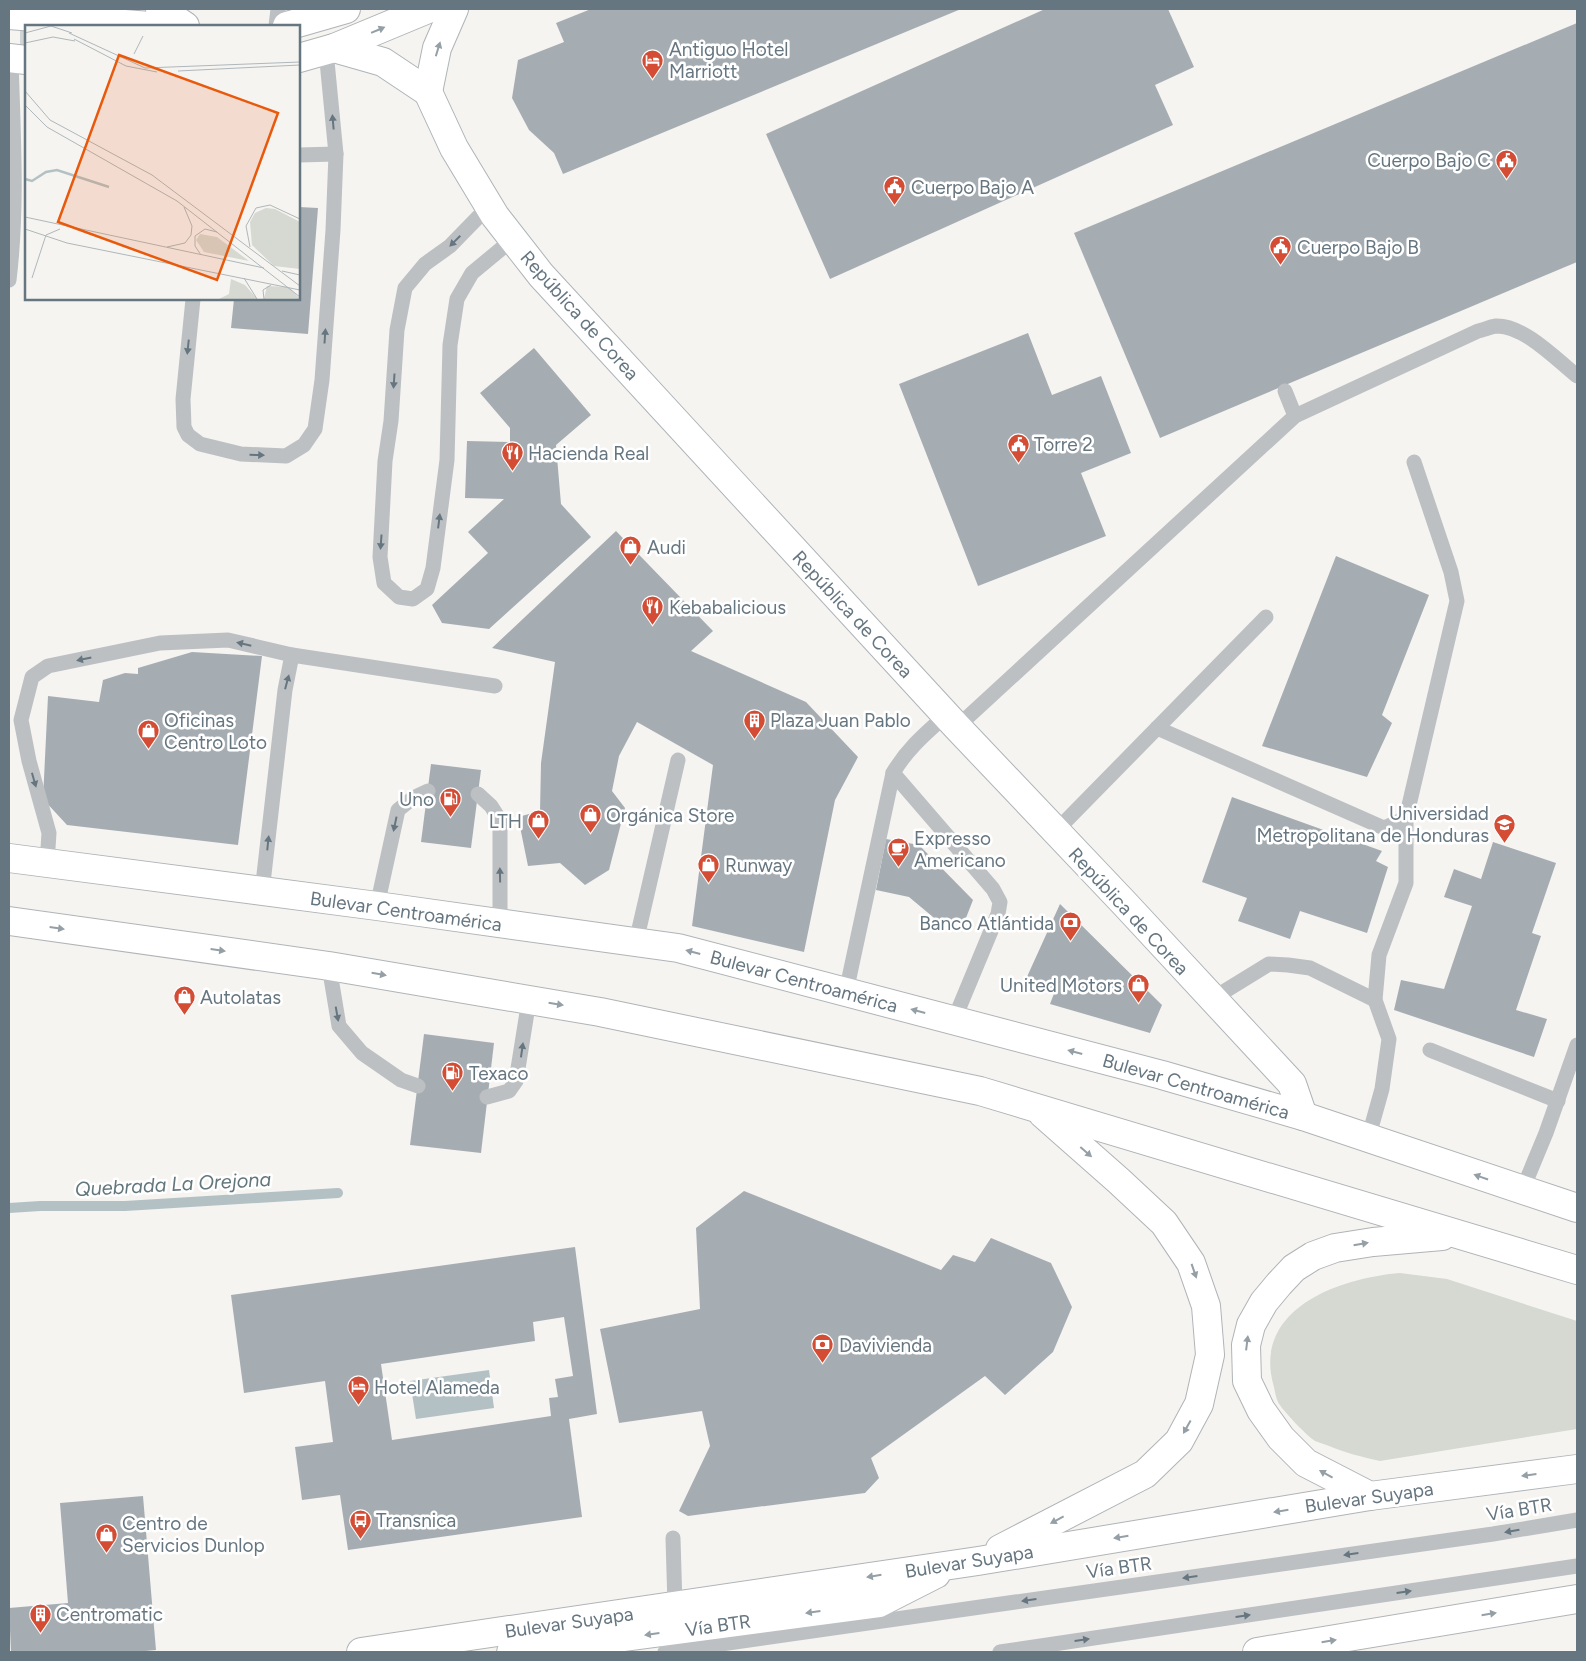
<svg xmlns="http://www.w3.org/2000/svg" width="1586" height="1661" font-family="Figtree,sans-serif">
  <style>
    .green { fill: #d5d9d1 }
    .water { fill: #b4c1c4 }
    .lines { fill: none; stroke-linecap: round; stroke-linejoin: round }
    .stream { stroke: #b4c1c4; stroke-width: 10 }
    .building { fill: #a6adb2; fill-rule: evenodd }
    .primary-tunnel { stroke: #d1d4d5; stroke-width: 28; stroke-dasharray: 28 14; stroke-linecap: butt }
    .secondary-casing { stroke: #aeb4b8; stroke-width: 30 }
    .primary-casing { stroke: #b0b4b7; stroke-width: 30 }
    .lane { stroke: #bcc0c3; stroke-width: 15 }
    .secondary { stroke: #fff; stroke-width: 28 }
    .primary { stroke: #fff; stroke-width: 28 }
    .oneway { fill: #949fa6 }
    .oneway2 { fill: #667680 }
    .labels { text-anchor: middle; stroke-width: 5; stroke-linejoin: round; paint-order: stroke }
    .poi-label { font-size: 19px; fill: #667680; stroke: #fff; text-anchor: start }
    .street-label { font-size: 19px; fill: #667680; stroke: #fff }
    .water-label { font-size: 20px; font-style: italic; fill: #62777d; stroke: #fff }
    .inset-river { fill: none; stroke: #b4c1c4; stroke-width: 2.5 }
    .inset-road { fill: none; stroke: #afb7ba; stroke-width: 1 }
    .view { fill: #e8590c; fill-opacity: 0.15; stroke: #e8590c; stroke-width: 2.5 }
    .inset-edge { fill: none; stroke: #667680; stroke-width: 2.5 }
  </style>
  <rect width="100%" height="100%" fill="#f5f4f1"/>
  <path class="green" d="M1400,1273l47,6 130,42v108l-197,32c-18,-4 -34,-8 -51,-15 -4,-2 -10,-3 -14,-5 -8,-5 -33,-31 -37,-39 -2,-4 -3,-10 -4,-15 -23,-78 65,-109 126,-114z"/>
  <polygon class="water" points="489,1370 494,1408 416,1419 410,1381"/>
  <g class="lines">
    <polyline class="stream" points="9,1208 40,1206 125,1206 338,1193"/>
  </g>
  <g class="building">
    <polygon points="591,9 961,9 563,174 554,153 529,130 512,98 518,60 564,42 556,23"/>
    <polygon points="1045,9 1168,9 1194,67 1155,85 1173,125 830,279 766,134"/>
    <polygon points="1577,23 1577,262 1160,438 1074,233"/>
    <polygon points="299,207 318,208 308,334 231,328 234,299 299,299"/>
    <polygon points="1028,333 1052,395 1101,376 1131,453 1081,473 1106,536 978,586 899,384"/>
    <polygon points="534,348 591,415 556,445 561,504 591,537 489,629 442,623 432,605 488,553 468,532 504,499 465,498 467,441 510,442 510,428 480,393"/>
    <polygon points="616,531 713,631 691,651 806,702 858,757 835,800 804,952 692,926 713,765 637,722 619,756 612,791 625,808 609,870 585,885 560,863 528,866 518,817 540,811 541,763 555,662 492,648"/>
    <polygon points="1336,556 1429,595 1382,715 1392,723 1367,777 1262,746"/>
    <polygon points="192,652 262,656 238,845 67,825 43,799 48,696 99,702 103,680 125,673 138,674 138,668"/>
    <polygon points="431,764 481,770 471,848 421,842"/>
    <polygon points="1232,797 1382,851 1376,861 1388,867 1367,933 1300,911 1290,939 1238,921 1247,898 1202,882"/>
    <polygon points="886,839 919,845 973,900 964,923 939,922 909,897 876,890"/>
    <polygon points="1493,842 1556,863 1532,933 1541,936 1516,1010 1547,1019 1534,1057 1394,1010 1401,980 1444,989 1472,906 1444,897 1454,869 1481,879"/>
    <polygon points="1060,904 1162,1005 1150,1033 1050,1004 1055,991 1026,979"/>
    <polygon points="424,1034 494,1043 481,1153 410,1145"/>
    <polygon points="744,1191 941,1270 953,1255 975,1262 991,1238 1051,1263 1072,1307 1053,1352 1005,1395 985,1376 871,1458 879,1478 865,1493 688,1516 679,1511 710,1446 702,1411 619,1423 600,1329 700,1309 696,1228"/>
    <path d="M575,1247l22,167 -28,5 13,98 -234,33 -8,-55 -38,5 -7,-53 38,-5 -8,-61 -81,12 -13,-98zM564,1317l9,59 -18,3 3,18 -9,1 2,18 -159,24 -11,-76 154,-23 -2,-19z"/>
    <polygon points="143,1496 156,1650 135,1652 11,1652 9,1608 68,1603 60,1503"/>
  </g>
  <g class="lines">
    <polyline class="primary-tunnel" points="20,41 26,41"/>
    <defs>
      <g id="secondary">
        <polyline points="160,9 185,26"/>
        <polyline points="334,48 383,62 428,92 454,148 495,216 541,275 957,727 1125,904 1292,1084 1303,1116"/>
        <polyline points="428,92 437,48 454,9"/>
      </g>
      <g id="primary">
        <polyline points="9,15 150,26"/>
        <polyline points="287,26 346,9"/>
        <polyline points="9,58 26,60"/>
        <polyline points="299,58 334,48 428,9"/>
        <polyline points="9,858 377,906 678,948 1162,1075 1303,1116 1577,1208"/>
        <polyline points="9,921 329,966 600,1012 980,1091 1577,1270"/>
        <polyline points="1370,1496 1306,1463 1281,1438 1261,1410 1247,1381 1246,1345 1251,1325 1264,1302 1279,1284 1294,1268 1313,1256 1335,1248 1373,1242 1442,1236"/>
        <polyline points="1000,1549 1145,1474 1179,1441 1199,1404 1210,1355 1206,1306 1191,1263 1164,1223 1119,1181 1043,1114"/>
        <polyline points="361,1652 978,1561 1370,1496 1577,1469"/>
        <polyline points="511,1652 879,1603 936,1574"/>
        <polyline points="1257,1652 1577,1599"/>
      </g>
    </defs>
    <use href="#secondary" class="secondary-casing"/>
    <use href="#primary" class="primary-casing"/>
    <g class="lane">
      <polyline points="276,26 278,9"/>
      <polyline points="299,155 336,154"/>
      <polyline points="489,206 450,246 425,264 405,288 397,330 391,421 385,461 380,557 384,583 399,597 413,599 427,589 433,568 447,460 450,345 457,299 472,273 513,239"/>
      <path d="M9,280c9,-74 4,-148 2,-222"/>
      <polyline points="193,299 183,399 184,427 188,435 200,444 241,454 286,456 304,445 315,429 322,380 333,230 336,154 326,51"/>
      <polyline points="1285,391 1295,416"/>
      <path d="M957,727l338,-311 183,-85c5,-1 12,-4 18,-5 28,-1 61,34 81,50"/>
      <polyline points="1157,728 1384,828 1406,818 1457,601 1451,572 1414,462"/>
      <polyline points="893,773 993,889 1000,902 998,914 954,1020"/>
      <polyline points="478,794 491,806 500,820 500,923"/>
      <polyline points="1055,832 1266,617"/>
      <polyline points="47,863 49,833 29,761 21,720 32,677 48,666 160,643 228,640 292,655 495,686"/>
      <polyline points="262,892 285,690 292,655"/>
      <polyline points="377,906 398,810 413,798 428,791"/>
      <polyline points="636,942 678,760"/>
      <polyline points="329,966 339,1026 362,1053 401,1080 418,1086"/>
      <path d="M846,992l47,-219c14,-24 33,-40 53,-58"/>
      <polyline points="1212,999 1269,964 1288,965 1310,968 1375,1000"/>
      <polyline points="1430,1050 1558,1101"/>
      <polyline points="487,1097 509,1091 516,1081 529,1000"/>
      <polyline points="1368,1139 1382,1089 1389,1039 1375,1000 1379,955 1406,883 1406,818"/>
      <polyline points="1522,1191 1546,1133 1577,1045"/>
      <polyline points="673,1538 675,1606"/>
      <polyline points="665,1652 1493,1534 1577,1520"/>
      <polyline points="1000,1652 1577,1566"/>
    </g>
    <use href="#secondary" class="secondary"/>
    <use href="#primary" class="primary"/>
  </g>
  <defs><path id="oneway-solid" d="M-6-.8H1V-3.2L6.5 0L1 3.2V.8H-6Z" transform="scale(1.25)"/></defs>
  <g class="oneway">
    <use href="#oneway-solid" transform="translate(378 30) rotate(-23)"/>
    <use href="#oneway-solid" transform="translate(438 49) rotate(-73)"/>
    <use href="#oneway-solid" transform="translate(57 928) rotate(8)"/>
    <use href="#oneway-solid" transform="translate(218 950) rotate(8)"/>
    <use href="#oneway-solid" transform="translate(693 952) rotate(-165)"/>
    <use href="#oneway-solid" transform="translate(379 974) rotate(10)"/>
    <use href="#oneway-solid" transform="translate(556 1004) rotate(9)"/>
    <use href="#oneway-solid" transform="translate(918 1011) rotate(-165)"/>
    <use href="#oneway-solid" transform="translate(1075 1052) rotate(-165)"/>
    <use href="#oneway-solid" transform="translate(1086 1152) rotate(41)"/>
    <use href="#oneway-solid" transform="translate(1481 1177) rotate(-161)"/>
    <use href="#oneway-solid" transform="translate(1361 1244) rotate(-10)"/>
    <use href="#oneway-solid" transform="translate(1194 1271) rotate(71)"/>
    <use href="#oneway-solid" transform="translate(1247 1343) rotate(-83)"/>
    <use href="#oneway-solid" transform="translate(1187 1427) rotate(119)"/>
    <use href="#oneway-solid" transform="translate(1326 1474) rotate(-151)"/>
    <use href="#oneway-solid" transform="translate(1529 1475) rotate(173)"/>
    <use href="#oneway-solid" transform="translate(1281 1511) rotate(171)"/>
    <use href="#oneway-solid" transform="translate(1057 1520) rotate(152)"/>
    <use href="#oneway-solid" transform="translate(1121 1537) rotate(171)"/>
    <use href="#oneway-solid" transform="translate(874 1576) rotate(171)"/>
    <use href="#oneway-solid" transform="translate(813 1612) rotate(172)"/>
    <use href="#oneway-solid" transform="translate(1489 1614) rotate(-9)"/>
    <use href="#oneway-solid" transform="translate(652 1634) rotate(172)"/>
    <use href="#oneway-solid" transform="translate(1329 1641) rotate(-9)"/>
  </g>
  <g class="oneway2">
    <use href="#oneway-solid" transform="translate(333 122) rotate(-95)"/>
    <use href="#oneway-solid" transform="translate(455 241) rotate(135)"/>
    <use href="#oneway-solid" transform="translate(325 336) rotate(-86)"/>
    <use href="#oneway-solid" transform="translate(188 347) rotate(96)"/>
    <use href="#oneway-solid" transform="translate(394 381) rotate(94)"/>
    <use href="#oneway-solid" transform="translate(257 455) rotate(2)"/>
    <use href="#oneway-solid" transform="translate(439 521) rotate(-83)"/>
    <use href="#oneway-solid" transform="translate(381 542) rotate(94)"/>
    <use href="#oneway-solid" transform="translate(244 644) rotate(-167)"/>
    <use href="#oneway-solid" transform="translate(84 659) rotate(168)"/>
    <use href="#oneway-solid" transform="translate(287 682) rotate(-75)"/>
    <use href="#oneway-solid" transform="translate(34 780) rotate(74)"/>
    <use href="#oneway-solid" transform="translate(395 824) rotate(102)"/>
    <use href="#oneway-solid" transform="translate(268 843) rotate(-84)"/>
    <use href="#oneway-solid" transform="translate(500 875) rotate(-91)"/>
    <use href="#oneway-solid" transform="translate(337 1014) rotate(80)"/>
    <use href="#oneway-solid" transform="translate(522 1050) rotate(-82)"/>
    <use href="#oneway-solid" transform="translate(1512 1531) rotate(170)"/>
    <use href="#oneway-solid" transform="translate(1351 1554) rotate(172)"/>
    <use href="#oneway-solid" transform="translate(1190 1577) rotate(172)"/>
    <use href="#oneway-solid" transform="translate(1404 1592) rotate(-8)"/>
    <use href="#oneway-solid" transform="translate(1029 1600) rotate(172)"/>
    <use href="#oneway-solid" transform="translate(1243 1616) rotate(-8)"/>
    <use href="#oneway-solid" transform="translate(1082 1640) rotate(-8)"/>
  </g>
  <defs>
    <symbol id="hotel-pin" viewBox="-11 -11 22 30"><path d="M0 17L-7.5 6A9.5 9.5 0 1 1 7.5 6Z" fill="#d34c33" stroke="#fff"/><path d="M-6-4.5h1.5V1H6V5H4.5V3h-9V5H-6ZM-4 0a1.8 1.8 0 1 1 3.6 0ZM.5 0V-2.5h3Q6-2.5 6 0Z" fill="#fff"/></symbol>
    <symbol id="civic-pin" viewBox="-11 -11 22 30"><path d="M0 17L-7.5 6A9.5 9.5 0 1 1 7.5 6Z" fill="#d34c33" stroke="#fff"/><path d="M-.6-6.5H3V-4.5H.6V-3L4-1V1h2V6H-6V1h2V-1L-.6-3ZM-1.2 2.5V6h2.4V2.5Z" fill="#fff"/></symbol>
    <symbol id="restaurant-pin" viewBox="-11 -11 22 30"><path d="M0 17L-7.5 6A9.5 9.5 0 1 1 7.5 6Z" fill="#d34c33" stroke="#fff"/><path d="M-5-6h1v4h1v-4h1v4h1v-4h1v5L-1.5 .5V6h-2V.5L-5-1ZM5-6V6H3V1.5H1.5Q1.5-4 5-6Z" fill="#fff"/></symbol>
    <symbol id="shop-pin" viewBox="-11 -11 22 30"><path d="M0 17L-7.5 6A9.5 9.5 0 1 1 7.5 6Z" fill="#d34c33" stroke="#fff"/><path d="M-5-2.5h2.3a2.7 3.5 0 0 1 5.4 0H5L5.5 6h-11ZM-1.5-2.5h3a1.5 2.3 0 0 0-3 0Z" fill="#fff"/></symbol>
    <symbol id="building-pin" viewBox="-11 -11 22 30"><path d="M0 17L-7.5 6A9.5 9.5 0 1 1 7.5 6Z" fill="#d34c33" stroke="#fff"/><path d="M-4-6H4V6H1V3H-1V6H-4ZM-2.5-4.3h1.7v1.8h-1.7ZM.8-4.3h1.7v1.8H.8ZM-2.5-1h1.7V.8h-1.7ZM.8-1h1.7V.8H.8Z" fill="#fff"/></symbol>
    <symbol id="fuel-pin" viewBox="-11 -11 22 30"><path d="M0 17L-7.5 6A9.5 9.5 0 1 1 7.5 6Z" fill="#d34c33" stroke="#fff"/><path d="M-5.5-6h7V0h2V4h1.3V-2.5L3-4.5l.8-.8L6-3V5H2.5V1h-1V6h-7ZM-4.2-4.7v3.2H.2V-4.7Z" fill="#fff"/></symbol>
    <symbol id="university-pin" viewBox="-11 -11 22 30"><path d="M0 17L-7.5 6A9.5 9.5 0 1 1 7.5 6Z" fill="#d34c33" stroke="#fff"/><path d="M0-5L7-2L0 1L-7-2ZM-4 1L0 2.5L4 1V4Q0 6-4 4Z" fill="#fff"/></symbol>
    <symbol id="cafe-pin" viewBox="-11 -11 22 30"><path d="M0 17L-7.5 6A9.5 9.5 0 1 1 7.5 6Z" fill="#d34c33" stroke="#fff"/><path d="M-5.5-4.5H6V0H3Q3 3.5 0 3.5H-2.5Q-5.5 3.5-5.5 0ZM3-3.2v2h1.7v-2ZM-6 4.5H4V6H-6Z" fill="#fff"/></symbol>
    <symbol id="bank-pin" viewBox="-11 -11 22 30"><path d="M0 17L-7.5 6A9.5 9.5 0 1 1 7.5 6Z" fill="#d34c33" stroke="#fff"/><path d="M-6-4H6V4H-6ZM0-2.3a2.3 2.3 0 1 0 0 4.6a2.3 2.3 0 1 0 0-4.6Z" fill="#fff"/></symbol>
    <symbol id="bus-pin" viewBox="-11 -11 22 30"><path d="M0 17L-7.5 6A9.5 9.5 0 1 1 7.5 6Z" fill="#d34c33" stroke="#fff"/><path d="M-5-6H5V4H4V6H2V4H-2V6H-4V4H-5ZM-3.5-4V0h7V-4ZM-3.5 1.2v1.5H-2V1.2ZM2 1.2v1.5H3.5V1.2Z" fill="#fff"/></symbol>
  </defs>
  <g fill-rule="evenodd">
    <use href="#hotel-pin" x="640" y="48" width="25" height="34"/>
    <use href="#civic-pin" x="1494" y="148" width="25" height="34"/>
    <use href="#civic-pin" x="882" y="174" width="25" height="34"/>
    <use href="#civic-pin" x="1268" y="234" width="25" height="34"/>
    <use href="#civic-pin" x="1006" y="432" width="25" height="34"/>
    <use href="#restaurant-pin" x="500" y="440" width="25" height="34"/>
    <use href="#shop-pin" x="618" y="534" width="25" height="34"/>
    <use href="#restaurant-pin" x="640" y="594" width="25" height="34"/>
    <use href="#building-pin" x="742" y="708" width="25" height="34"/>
    <use href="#shop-pin" x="136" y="718" width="25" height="34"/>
    <use href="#fuel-pin" x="438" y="786" width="25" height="34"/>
    <use href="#shop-pin" x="578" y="802" width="25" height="34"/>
    <use href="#shop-pin" x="526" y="808" width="25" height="34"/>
    <use href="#university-pin" x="1492" y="812" width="25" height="34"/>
    <use href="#cafe-pin" x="886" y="836" width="25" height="34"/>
    <use href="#shop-pin" x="696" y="852" width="25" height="34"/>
    <use href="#bank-pin" x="1058" y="910" width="25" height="34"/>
    <use href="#shop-pin" x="1126" y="972" width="25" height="34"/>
    <use href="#shop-pin" x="172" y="984" width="25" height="34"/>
    <use href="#fuel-pin" x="440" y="1060" width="25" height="34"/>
    <use href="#bank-pin" x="810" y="1332" width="25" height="34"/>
    <use href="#hotel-pin" x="346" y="1374" width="25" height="34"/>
    <use href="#bus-pin" x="348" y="1508" width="25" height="34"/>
    <use href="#shop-pin" x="94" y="1522" width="25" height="34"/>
    <use href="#building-pin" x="28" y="1602" width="25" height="34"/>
  </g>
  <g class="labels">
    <g class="poi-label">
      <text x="669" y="56">Antiguo Hotel<tspan x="669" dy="22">Marriott</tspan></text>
      <text x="1491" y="167" text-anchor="end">Cuerpo Bajo C</text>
      <text x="911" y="194">Cuerpo Bajo A</text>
      <text x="1297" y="254">Cuerpo Bajo B</text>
      <text x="1034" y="451">Torre 2</text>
      <text x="528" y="460">Hacienda Real</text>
      <text x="647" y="554">Audi</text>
      <text x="669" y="614">Kebabalicious</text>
      <text x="164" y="727">Oficinas<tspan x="164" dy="22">Centro Loto</tspan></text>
      <text x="770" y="727">Plaza Juan Pablo</text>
      <text x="434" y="806" text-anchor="end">Uno</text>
      <text x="1489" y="820" text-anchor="end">Universidad<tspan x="1489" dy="22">Metropolitana de Honduras</tspan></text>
      <text x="606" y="822">Orgánica Store</text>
      <text x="522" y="828" text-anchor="end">LTH</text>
      <text x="914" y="845">Expresso<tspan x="914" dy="22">Americano</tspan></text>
      <text x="725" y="872">Runway</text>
      <text x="1054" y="930" text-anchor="end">Banco Atlántida</text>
      <text x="1122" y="992" text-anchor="end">United Motors</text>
      <text x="200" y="1004">Autolatas</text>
      <text x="469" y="1080">Texaco</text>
      <text x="839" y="1352">Davivienda</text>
      <text x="374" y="1394">Hotel Alameda</text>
      <text x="376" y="1527">Transnica</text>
      <text x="122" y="1530">Centro de<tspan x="122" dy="22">Servicios Dunlop</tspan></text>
      <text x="56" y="1621">Centromatic</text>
    </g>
    <g class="street-label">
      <text transform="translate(580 315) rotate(48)" y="7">República de Corea</text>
      <text transform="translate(853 614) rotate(47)" y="7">República de Corea</text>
      <text transform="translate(406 911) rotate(8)" y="7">Bulevar Centroamérica</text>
      <text transform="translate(1129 911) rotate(47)" y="7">República de Corea</text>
      <text transform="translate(804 981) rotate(15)" y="7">Bulevar Centroamérica</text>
      <text transform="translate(1196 1086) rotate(16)" y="7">Bulevar Centroamérica</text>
      <text transform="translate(1369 1497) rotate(-8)" y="7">Bulevar Suyapa</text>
      <text transform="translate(1519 1509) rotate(-9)" y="7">Vía BTR</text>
      <text transform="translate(969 1561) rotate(-9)" y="7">Bulevar Suyapa</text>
      <text transform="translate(1119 1567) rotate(-8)" y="7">Vía BTR</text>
      <text transform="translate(569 1622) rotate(-8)" y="7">Bulevar Suyapa</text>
      <text transform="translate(718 1625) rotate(-8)" y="7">Vía BTR</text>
    </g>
    <g class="water-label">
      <text transform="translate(173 1184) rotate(-3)" y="7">Quebrada La Orejona</text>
    </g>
  </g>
  <g transform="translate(25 25)">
    <rect width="275" height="275" fill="#f5f4f1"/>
    <path d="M241,183l9,1 25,13v47l-26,-3 -22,-21 -2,-23 5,-9zM175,209l17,3 32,24 -45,-9 -8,-12zM206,254l14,6 12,14h-38l10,-5zM242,261l22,1 11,12h-36z" fill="#d5d9d1"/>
    <path class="inset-river" d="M0,154l7,2 14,-9 11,-2 52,17"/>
    <path class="inset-road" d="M0,8l26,-7 21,7M44,8l76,35 155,-6M49,14l52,27 31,6M0,18l28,-6 22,4M109,29l9,-18M153,46l122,-6M0,66l25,29 102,55 148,111M0,80l22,22 130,74 123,96M0,192l239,51M0,204l42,14 233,47M142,222l18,-4 6,-8 1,-9 -8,-19M225,222l-4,-21 10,-18 14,-3 30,14M176,230l-6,-9v-10l10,-7 12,3M257,246l18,4M7,253l14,-43 14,-6M219,253l13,21M239,274l-1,-9 8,-5"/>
    <path class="view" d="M94,30l159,58 -61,167 -159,-58z"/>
    <rect width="275" height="275" class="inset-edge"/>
  </g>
  <rect width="1586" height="1661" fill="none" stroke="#667680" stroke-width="20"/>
</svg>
